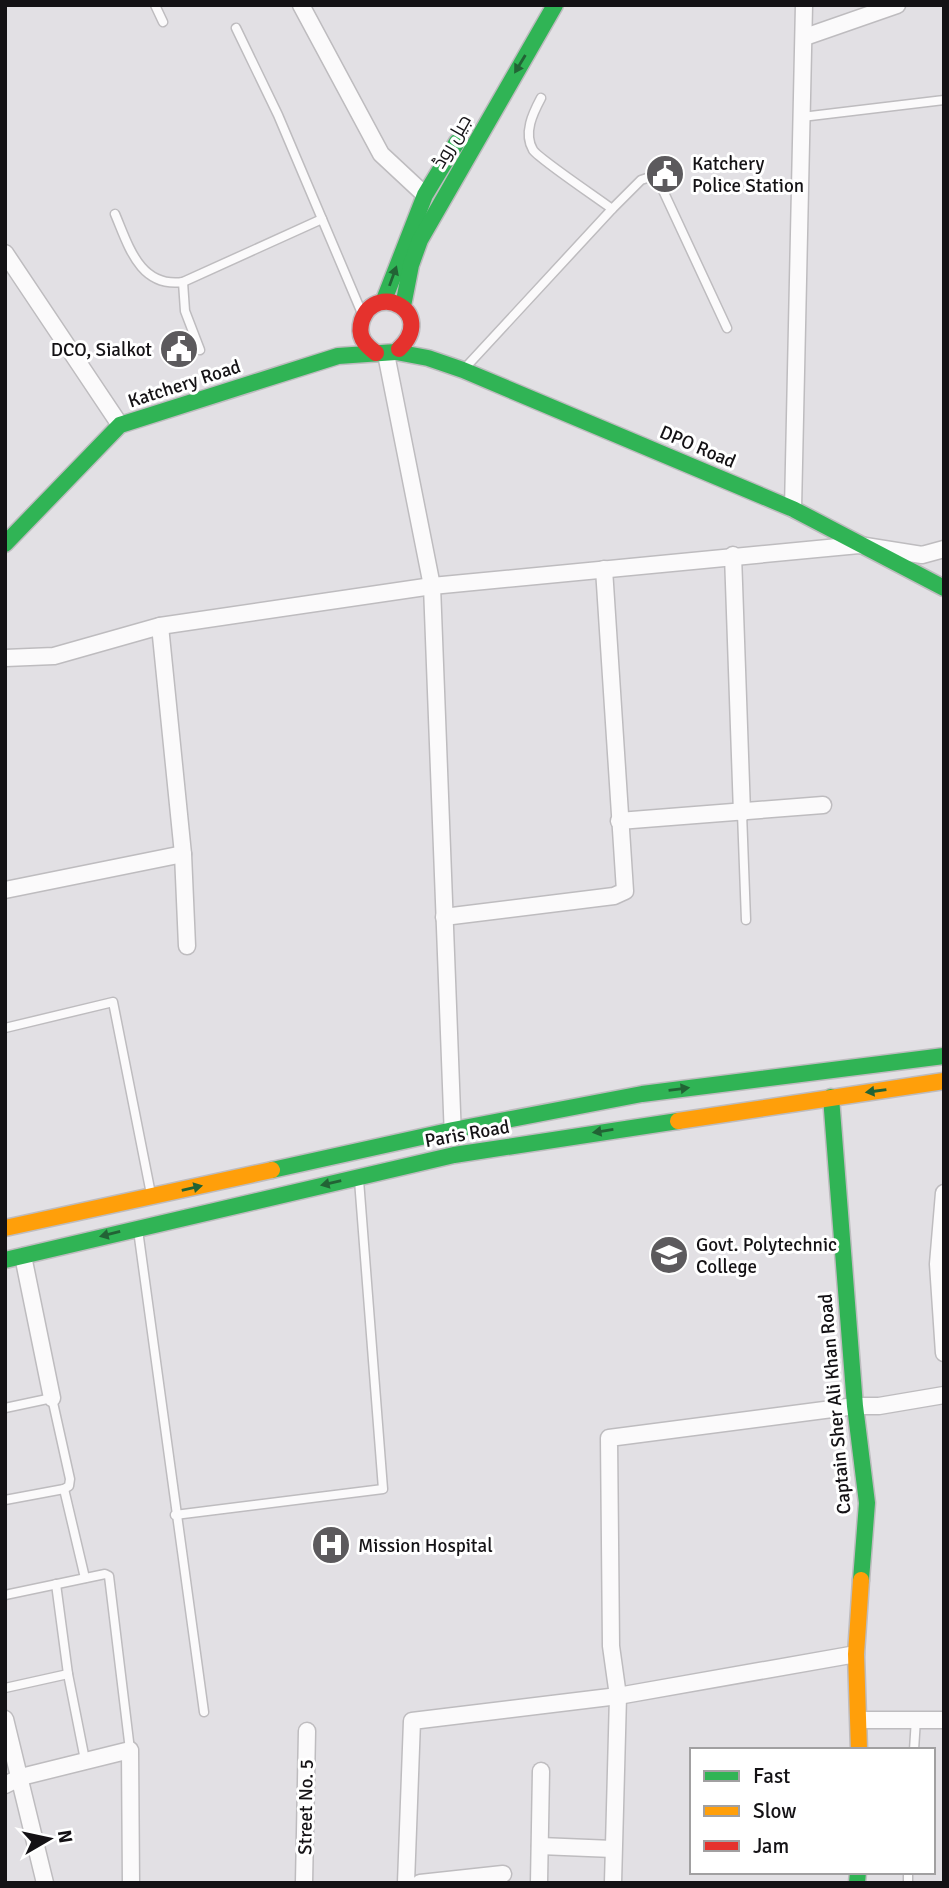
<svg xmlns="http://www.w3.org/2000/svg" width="949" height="1888" font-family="Signika,Cairo,sans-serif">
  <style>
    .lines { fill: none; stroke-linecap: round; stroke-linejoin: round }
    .lane-casing { stroke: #bebcbf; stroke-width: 11 }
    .street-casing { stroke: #bebcbf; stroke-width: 19 }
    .fast-casing { stroke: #bebcbf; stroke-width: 19 }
    .slow-casing { stroke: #bebcbf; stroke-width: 19 }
    .jam-casing { stroke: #bebcbf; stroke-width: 19 }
    .lane { stroke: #fbfafb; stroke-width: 8 }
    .street { stroke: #fbfafb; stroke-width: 16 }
    .fast { stroke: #30b455; stroke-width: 16 }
    .slow { stroke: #ff9f0a; stroke-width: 16 }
    .jam { stroke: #e5322d; stroke-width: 16 }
    .oneway { fill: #226335 }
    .labels { text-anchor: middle; stroke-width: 6; stroke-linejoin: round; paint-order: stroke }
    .street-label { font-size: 19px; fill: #141215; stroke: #fff }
    .poi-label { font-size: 19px; fill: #141215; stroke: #fff; text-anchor: start }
  </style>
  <rect width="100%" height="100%" fill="#e2e0e4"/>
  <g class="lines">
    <defs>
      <g id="lane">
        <polyline points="155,5 163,22"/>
        <polyline points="236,28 278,115 361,311"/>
        <path d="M541,98c-8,15 -18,35 -8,52 6,9 66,49 79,59"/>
        <polyline points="802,117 944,100"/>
        <path d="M115,214c14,33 25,74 68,68l139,-63"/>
        <polyline points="183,282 185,311 200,350"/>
        <polyline points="465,368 612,209 641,180 653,176 660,184 727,328"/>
        <polyline points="742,813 746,920"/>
        <polyline points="5,1028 113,1002 151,1194"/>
        <polyline points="138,1230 204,1712"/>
        <polyline points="5,1408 52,1398 70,1479 69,1486 64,1489 5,1500"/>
        <polyline points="64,1489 85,1578"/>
        <polyline points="175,1515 383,1489 359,1180"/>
        <polyline points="56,1584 68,1674 85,1760"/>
        <polyline points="5,1595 105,1574 109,1576 130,1750"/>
        <polyline points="5,1688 68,1674"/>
        <polyline points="914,1750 916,1719"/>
        <polyline points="908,1883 908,1872"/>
      </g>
      <g id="street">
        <polyline points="301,5 381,154 425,195"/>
        <polyline points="805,37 897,5"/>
        <polyline points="5,253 120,425"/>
        <polyline points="386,354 432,586 453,1138"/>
        <polyline points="793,509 804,5"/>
        <polyline points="733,555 742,813"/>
        <polyline points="160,626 183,854 187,946"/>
        <polyline points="5,658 54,656 160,626 432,586 859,545 922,555 944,549"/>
        <polyline points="619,821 823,805"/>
        <polyline points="5,890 183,854"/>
        <polyline points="444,917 614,896 625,891 604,569"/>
        <polyline points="944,1193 938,1264 944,1353"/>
        <polyline points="23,1256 52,1398"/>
        <polyline points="5,1719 45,1883"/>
        <polyline points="860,1720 944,1720"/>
        <polyline points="5,1785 21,1777 130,1750 131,1883"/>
        <polyline points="540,1846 613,1849"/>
        <polyline points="304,1883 307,1731"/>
        <polyline points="406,1883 412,1721 618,1696 856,1654"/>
        <polyline points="420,1883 503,1874"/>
        <polyline points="539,1883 541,1771"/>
        <polyline points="613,1883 618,1696 611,1646 609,1438 855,1406 879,1406 944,1395"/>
      </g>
      <g id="fast">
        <polyline points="384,300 425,195 457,142"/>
        <polyline points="403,306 411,265 420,240 555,5"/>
        <polyline points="396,352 428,358 463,370 793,509 944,588"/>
        <polyline points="5,544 120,425 338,356 396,352 399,349"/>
        <polyline points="831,1097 855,1406 867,1503 861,1580"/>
        <polyline points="272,1170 453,1130 642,1094 944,1056"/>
        <polyline points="5,1260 454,1155 678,1121"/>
        <polyline points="857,1883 858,1872"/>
      </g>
      <g id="slow">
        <polyline points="678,1121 944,1081"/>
        <polyline points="5,1228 272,1170"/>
        <polyline points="859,1750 856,1654 861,1580"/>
      </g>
      <path id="jam" d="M376,353c-12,-9 -19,-17 -14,-33 15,-40 75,-7 37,29"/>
    </defs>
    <use href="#lane" class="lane-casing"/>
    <use href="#street" class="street-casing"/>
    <use href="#fast" class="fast-casing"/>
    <use href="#slow" class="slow-casing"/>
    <use href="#jam" class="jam-casing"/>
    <use href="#lane" class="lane"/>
    <use href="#street" class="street"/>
    <use href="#fast" class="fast"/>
    <use href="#slow" class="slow"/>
    <use href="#jam" class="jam"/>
  </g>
  <defs><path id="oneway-solid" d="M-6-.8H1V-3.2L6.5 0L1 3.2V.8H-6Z" transform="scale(1.75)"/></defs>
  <g class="oneway">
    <use href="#oneway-solid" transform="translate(520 64) rotate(121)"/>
    <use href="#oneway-solid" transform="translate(393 276) rotate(-70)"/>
    <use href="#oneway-solid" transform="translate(679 1089) rotate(-7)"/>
    <use href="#oneway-solid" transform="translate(876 1091) rotate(172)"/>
    <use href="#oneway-solid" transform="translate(603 1131) rotate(171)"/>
    <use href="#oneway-solid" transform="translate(331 1183) rotate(167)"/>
    <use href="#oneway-solid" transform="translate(192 1188) rotate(-13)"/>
    <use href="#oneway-solid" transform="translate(110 1234) rotate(166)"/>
  </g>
  <defs>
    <symbol id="civic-disc" viewBox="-11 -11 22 22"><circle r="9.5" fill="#5c5a5d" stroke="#fff"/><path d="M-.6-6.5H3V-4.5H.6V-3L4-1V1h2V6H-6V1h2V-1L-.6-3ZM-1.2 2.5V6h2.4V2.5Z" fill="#fff"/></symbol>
    <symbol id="university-disc" viewBox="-11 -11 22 22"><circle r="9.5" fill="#5c5a5d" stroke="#fff"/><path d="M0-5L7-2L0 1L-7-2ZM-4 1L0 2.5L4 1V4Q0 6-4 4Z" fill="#fff"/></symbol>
    <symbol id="hospital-disc" viewBox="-11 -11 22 22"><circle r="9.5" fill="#5c5a5d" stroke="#fff"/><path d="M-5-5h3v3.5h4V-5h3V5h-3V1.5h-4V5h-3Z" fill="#fff"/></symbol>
  </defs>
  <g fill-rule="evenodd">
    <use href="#civic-disc" x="643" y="152" width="44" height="44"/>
    <use href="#civic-disc" x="157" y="327" width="44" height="44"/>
    <use href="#university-disc" x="647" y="1233" width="44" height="44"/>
    <use href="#hospital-disc" x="309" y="1523" width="44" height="44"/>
  </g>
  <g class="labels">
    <g class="street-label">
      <text transform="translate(451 141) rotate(-60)" y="7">جیل روڈ</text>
      <text transform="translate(184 383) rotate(-18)" y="7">Katchery Road</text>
      <text transform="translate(698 446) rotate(23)" y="7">DPO Road</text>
      <text transform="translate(467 1133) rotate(-10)" y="7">Paris Road</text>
      <text transform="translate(834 1404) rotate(-95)" y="7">Captain Sher Ali Khan Road</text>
      <text transform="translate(305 1807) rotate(-89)" y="7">Street No. 5</text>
    </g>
    <g class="poi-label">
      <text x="692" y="170">Katchery<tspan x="692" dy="22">Police Station</tspan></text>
      <text x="152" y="356" text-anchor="end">DCO, Sialkot</text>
      <text x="696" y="1251">Govt. Polytechnic<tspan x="696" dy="22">College</tspan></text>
      <text x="358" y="1552">Mission Hospital</text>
    </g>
  </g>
  <rect width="949" height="1888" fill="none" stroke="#141215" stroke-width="14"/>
  <rect x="690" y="1748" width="245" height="126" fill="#ffffff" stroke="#a1a0a1" stroke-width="2"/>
  <rect x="704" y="1771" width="35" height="10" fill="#30b455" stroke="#a1a0a1" stroke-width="2"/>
  <text x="753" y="1783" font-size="21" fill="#141215">Fast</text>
  <rect x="704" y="1806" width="35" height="10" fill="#ff9f0a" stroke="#a1a0a1" stroke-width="2"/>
  <text x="753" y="1818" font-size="21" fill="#141215">Slow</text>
  <rect x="704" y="1841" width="35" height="10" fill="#e5322d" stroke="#a1a0a1" stroke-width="2"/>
  <text x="753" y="1853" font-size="21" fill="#141215">Jam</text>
  <g transform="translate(49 1839) rotate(81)" stroke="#ffffff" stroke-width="5" paint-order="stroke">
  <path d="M0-5L12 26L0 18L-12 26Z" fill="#141215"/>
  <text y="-10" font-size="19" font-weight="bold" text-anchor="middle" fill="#141215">N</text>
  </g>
</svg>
